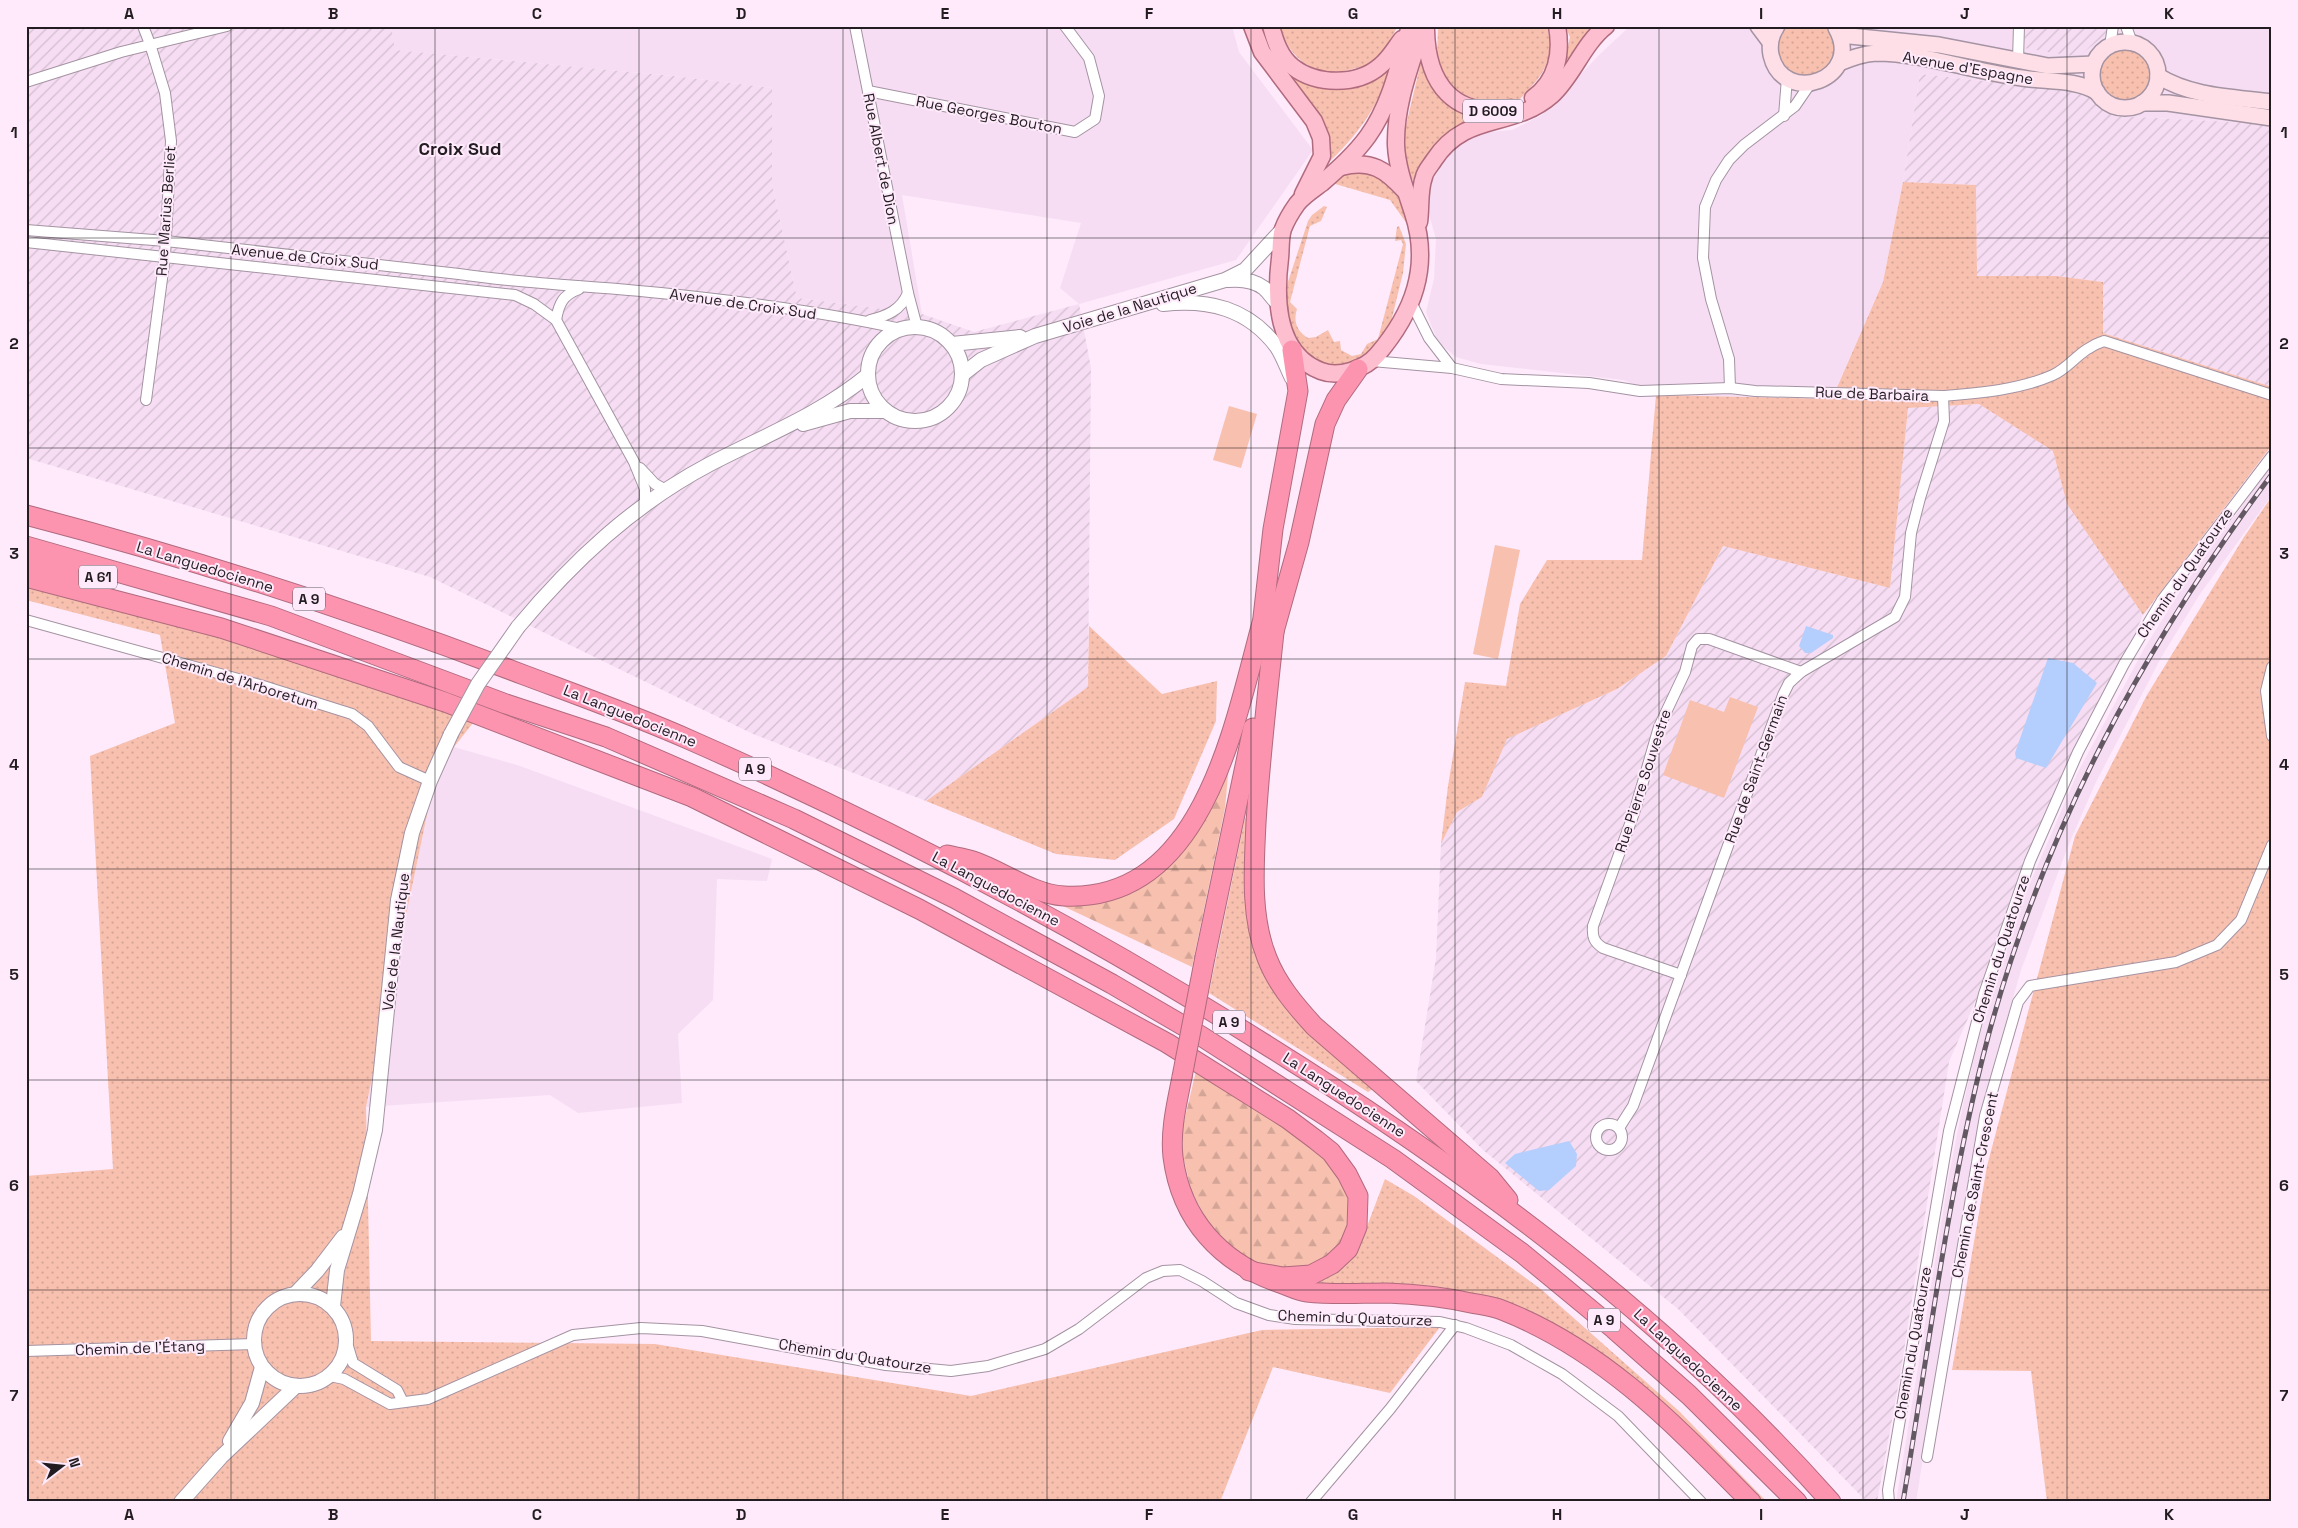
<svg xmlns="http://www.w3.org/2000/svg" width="2298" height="1528" font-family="'Space Grotesk',sans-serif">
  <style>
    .built { fill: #f6ddf3 }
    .industrial { fill: url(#industrial-furrows) }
    .grass { fill: url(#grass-dots) }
    .forest { fill: url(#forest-firs) }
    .garden { fill: #f8c0af }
    .water { fill: #b4cefe }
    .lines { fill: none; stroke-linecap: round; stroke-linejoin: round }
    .minor-casing { stroke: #a493a2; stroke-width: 12 }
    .tertiary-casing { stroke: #a493a2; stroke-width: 16 }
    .secondary-casing { stroke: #a493a2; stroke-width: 18 }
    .primary-casing { stroke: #b06a7e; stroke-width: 19 }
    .motorway-casing { stroke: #b06a7e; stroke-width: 21 }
    .minor { stroke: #fff; stroke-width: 10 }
    .tertiary { stroke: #fff; stroke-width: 14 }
    .secondary { stroke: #fedfe7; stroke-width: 15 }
    .primary { stroke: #fdbfcf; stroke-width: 16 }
    .motorway { stroke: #fc94af; stroke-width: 19 }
    .rail-casing { stroke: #635962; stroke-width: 5 }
    .rail { stroke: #feeafb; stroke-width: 3; stroke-dasharray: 9; stroke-linecap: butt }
    .tertiary-bridge-casing { stroke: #a493a2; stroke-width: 16; stroke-linecap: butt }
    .motorway-bridge-casing { stroke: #b06a7e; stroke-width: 21; stroke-linecap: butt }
    .tertiary-bridge { stroke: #fff; stroke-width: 14 }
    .motorway-bridge { stroke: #fc94af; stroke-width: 19 }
    .grid { fill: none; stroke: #231d22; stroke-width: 1; stroke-opacity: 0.55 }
    .labels { text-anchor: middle; stroke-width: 4; stroke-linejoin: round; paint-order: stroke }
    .shield { fill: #feeafb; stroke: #655a63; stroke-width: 1 }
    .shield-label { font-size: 14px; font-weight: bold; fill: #231d22 }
    .street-label { font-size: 15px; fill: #231d22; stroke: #feeafb }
    .quarter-label { font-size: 18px; font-weight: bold; fill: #231d22; stroke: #feeafb }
    .neatline { fill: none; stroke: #231d22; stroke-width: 2 }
    .grid-label { font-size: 16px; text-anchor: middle; font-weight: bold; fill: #231d22 }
  </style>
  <defs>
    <pattern id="industrial-furrows" width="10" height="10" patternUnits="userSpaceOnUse" patternTransform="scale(1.25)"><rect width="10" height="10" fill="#f6ddf3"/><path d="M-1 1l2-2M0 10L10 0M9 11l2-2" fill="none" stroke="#d3bdd0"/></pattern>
    <pattern id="grass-dots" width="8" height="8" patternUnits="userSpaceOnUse" patternTransform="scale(1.25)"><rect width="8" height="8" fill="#f8c0af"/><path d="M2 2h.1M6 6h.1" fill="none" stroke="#d4a596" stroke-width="1.8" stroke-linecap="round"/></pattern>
    <pattern id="forest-firs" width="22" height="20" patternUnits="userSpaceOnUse" patternTransform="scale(1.25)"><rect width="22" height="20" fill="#f8c0af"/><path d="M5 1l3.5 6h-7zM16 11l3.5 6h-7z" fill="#d4a596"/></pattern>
  </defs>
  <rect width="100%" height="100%" fill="#feeafb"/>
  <g class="built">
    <polygon points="391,26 1232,26 1239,52 1313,150 1236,260 1079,304 1060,288 1081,223 902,195 922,314 797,298 772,184 772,88 673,76 394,50"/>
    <polygon points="1630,26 2025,26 2025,48 2110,26 2272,26 2272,124 2116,116 2083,92 1920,74 1903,182 1883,282 1832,399 1656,395 1624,380 1481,364 1456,357 1438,342 1426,312 1434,279 1436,239 1428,211 1431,182 1445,159 1464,139 1490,132 1512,130 1542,115 1600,54"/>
    <polygon points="2272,465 2272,495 2200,594 2162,656 2095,784 2069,844 2021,970 1982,1107 1954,1263 1916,1502 1896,1502 1949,1175 1963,1105 1980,1034 2022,902 2077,774 2145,647 2184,585"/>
    <polygon points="454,747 520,766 772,859 767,881 717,879 713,1000 678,1034 682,1103 578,1113 550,1095 366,1107 432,791"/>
  </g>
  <g class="industrial">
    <polygon points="26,26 391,26 395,50 673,76 772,88 772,184 797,298 922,314 974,332 1079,304 1091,368 1088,687 926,801 753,734 430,577 26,458"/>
    <polygon points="2025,26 2110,26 2110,31 2078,57 2024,48"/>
    <polygon points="1920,74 2083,92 2116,116 2272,124 2272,387 2103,333 2103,282 2056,276 1977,276 1976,185 1903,182"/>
    <polygon points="1979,404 2053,451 2067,504 2143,615 1949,1062 1900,1376 1877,1502 1867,1502 1678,1309 1483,1150 1416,1081 1436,958 1441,844 1457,812 1482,797 1506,739 1617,689 1666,656 1723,546 1890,588 1908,408"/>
  </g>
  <g class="grass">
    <path d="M1258,26h6l50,59 17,5 19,-2 15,-4 25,-14c-13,39 -34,67 -64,95l1,-17 -45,-75z"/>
    <path d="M1279,26h119c-7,12 -15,31 -27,38 -4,2 -10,3 -15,4 -37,12 -65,-5 -77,-42z"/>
    <path d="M1438,26h109c9,34 -4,49 -27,73l-42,1 -14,-5 -14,-10 -13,-27z"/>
    <polygon points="1565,26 1594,26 1582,39 1563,70 1570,37"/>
    <path d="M1784,26h44c13,12 7,27 2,41 -6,3 -15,9 -22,10 -18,2 -33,-16 -32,-33 1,-5 6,-12 8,-18z"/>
    <circle cx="2125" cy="75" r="26"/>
    <path d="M1421,62c16,33 17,43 55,54l-45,33 -15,32 -5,-2 -9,-37z"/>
    <path d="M1359,173c31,3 44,27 51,55l-20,-28 -58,-17 12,-8z"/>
    <polygon points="1903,182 1976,185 1977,276 2056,276 2103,282 2103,333 2272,387 2272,445 2143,615 2067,504 2053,451 1979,404 1908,408 1890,588 1723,546 1666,656 1617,689 1507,739 1482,797 1457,812 1441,844 1448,786 1465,682 1506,686 1520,604 1547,560 1642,560 1656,395 1832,399 1883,282"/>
    <path d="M1324,206l3,1 -6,14 -11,5 -20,76 7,7c-4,13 0,22 11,29l8,-1 12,-7 6,12 6,-1 1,9 11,6 9,-2 6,-10 11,-5 25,-95 -2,-4 -6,1 2,-14 2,-1 7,18 -3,29 -13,53 -20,26 -9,7 -16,7 -19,-1 -24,-14 -10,-16 -8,-41 24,-73 4,-6z"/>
    <polygon points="2272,496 2272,1502 2047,1502 2031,1371 1952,1370 1987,1166 2075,836 2147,695 2244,537"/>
    <polygon points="26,569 148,599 242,627 484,709 454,747 432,791 366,1107 371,1341 655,1344 971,1396 1262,1330 1440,1327 1390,1393 1273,1367 1220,1502 26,1502 26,1176 113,1169 90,756 175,723 160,635 26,600"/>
    <polygon points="1089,626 1162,694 1217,681 1216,721 1174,819 1115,860 1056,854 926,801 1088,687"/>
    <polygon points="1245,818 1248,818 1257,943 1373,1089 1368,1092 1209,993"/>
    <polygon points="1385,1179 1414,1196 1542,1290 1680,1412 1767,1502 1758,1502 1679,1423 1501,1304 1297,1286 1366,1229"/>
  </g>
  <g class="forest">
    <polygon points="1229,765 1225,808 1192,967 1048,899 1152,876"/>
    <polygon points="1196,1071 1285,1124 1326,1157 1351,1197 1352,1210 1342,1246 1309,1269 1283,1271 1249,1260 1227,1244 1206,1219 1191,1190 1183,1156 1182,1130"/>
  </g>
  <g class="garden">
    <polygon points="1229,406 1257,414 1241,468 1213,460"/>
    <polygon points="1495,545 1520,550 1498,659 1473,654"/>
    <polygon points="1730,697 1758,707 1724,798 1663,775 1690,700 1724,712"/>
  </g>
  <g class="water">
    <polygon points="1806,626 1833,635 1833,638 1811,653 1805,653 1799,646"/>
    <polygon points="2048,658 2073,663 2097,683 2046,768 2016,758 2015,753"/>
    <polygon points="1569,1141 1577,1154 1576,1166 1549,1190 1539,1191 1505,1163 1515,1154"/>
  </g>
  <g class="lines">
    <defs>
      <g id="minor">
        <polyline points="143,26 150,44 165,93 171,141 165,256 146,400"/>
        <polyline points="855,26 908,293 917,327"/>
        <polyline points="2126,26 2132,43"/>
        <polyline points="2110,46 2113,26"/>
        <polyline points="2018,60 2019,26"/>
        <polyline points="26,82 121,52 227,26"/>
        <polyline points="868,91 1075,132 1095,119 1099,96 1089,58 1065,26"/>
        <polyline points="1784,116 1787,78"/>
        <path d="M26,230l140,11 293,33c73,11 147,12 220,21 74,8 150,18 222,34"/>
        <polyline points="26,242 515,295 534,304 556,320 634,462 645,489 645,504"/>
        <polyline points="1411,302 1429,338 1452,368"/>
        <path d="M556,320c3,-17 7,-25 23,-31"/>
        <path d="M870,320c17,-4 31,-10 38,-27"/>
        <path d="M1372,361l80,7 49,11 88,4 51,8 90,-3 25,3 188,5c37,-3 76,-6 110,-21 18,-8 26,-26 51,-34l168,54"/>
        <polyline points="1730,388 1729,359 1711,299 1703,258 1705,207 1716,180 1729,160 1744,145 1795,106 1810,84"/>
        <polyline points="640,468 655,484 666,490"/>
        <polyline points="26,620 260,685 352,714 368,726 399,767 430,781"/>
        <polyline points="2272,667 2266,691 2272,736"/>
        <path d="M1681,975l-78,-27c-9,-6 -11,-11 -10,-22l41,-113 25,-86 26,-55 7,-26 6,-7h11l92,33"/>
        <circle cx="1609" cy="1137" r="13"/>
        <polyline points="1619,1128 1633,1106 1783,695 1789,683 1801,672 1895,617 1905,597 1911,533 1920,498 1944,421 1943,396"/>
        <polyline points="347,1343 353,1363 397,1390 403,1402"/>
        <polyline points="26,1351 254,1344"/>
        <polyline points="330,1376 344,1379 390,1404 428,1399 573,1335 641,1328 702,1331 886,1365 951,1371 988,1366 1045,1349 1079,1329 1146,1278 1163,1271 1180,1270 1202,1281 1236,1303 1269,1315 1295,1319 1440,1322 1466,1328 1511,1345 1562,1374 1618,1416 1701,1502"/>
        <polyline points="1927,1457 1985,1116 2018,1002 2030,986 2176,962 2217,945 2241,920 2272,845"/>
        <polyline points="1311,1502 1390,1409 1455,1325"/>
        <polyline points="1889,1502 1888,1490 1949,1131 1984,994 2030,861 2078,752 2124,664 2162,600 2272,456"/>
      </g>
      <g id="tertiary">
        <path d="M1228,280c12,-1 26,0 36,8 6,5 8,11 15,16"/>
        <path d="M1163,304c45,-5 85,4 114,43 6,9 10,21 15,31"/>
        <circle cx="915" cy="374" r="47"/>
        <polyline points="952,344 1020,337"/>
        <polyline points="963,374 981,360 1035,336 1225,280 1245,270 1283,229"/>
        <polyline points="803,424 850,411 885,411"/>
        <path d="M518,627c55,-66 116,-123 192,-163 54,-28 111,-50 158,-89"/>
        <polyline points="296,1293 317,1271 343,1237"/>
        <circle cx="300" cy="1340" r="46"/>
        <polyline points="333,1306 337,1270 360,1194 375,1130 398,900 412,833 430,781 451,734"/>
        <polyline points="230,1441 252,1403 262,1367"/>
        <polyline points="181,1502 221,1457 296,1386"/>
      </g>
      <g id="secondary">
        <polyline points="1758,26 1770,42"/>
        <path d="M1777,26c-6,9 -8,19 -6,29 12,53 94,24 65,-27"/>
        <polyline points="1840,35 1939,45 2048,66 2094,64"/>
        <circle cx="2125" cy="75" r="33"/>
        <path d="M1839,63c13,-5 23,-9 37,-10 45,0 101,19 146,25 24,4 54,1 75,14"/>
        <path d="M2158,76c34,21 75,21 114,26"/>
        <polyline points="2142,103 2168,103 2272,118"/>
      </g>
      <g id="primary">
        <polyline points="1252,26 1262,52 1314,121 1321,138 1322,156 1303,194"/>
        <path d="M1271,26c4,15 9,31 22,41 23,18 64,19 87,-1 9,-7 15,-18 22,-27"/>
        <path d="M1410,26c-11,38 -19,78 -42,110 -13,18 -30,33 -46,47 -8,6 -19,13 -25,21 -5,7 -11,17 -14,25 -3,9 -2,20 -3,29 -5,40 -4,96 41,113 18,7 44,-2 56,-16 36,-42 54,-88 36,-142 -7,-22 -16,-45 -17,-68 -1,-41 15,-80 27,-119"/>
        <path d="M1426,30c1,54 28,89 85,78"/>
        <path d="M1533,98c24,-17 29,-45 24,-72"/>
        <path d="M1341,167c30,-8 45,3 64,24"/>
        <path d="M1419,222c2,-14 0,-32 5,-45 1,-6 7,-12 10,-17 32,-49 78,-30 118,-65 21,-19 31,-51 54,-69"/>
      </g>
      <g id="motorway">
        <path d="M26,515c169,44 335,98 498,160 56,21 112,41 166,65 198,87 390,188 573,303 207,129 406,276 568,459"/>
        <polyline points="26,546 271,616 506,704 606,737 794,819 954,898 1112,984 1201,1036 1393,1159 1522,1253 1614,1329 1689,1395 1797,1502"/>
        <polyline points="26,560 76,574"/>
        <polyline points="26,577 221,628 445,702 692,797 919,909 1167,1043 1288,1119 1316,1140 1331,1152 1347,1174 1358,1196 1357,1227 1348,1249 1332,1264 1311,1275 1283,1277 1249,1271"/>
        <path d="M1275,623c-7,67 -15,133 -19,200 -2,44 -6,93 11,135 10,26 28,47 47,68l176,152 18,22"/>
        <polyline points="1261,635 1273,529 1298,391 1292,350"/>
        <polyline points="1273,635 1299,542 1325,424 1336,400 1358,369"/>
        <path d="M947,855c8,2 17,3 26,6 30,10 58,33 91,35 139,7 170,-171 198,-273"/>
        <polyline points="1205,957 1253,728"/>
        <path d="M1182,1077c-5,26 -12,53 -9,80 8,63 48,106 107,126 9,3 18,8 27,9 26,3 54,1 80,1 28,1 57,4 84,10 10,2 21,3 31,7 102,40 173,115 249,192"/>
      </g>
    </defs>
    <use href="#minor" class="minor-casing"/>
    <use href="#tertiary" class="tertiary-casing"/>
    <use href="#secondary" class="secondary-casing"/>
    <use href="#primary" class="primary-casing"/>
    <use href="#motorway" class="motorway-casing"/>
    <use href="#minor" class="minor"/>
    <use href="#tertiary" class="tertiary"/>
    <use href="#secondary" class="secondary"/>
    <use href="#primary" class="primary"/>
    <use href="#motorway" class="motorway"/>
    <defs>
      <path id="rail" d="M1903,1502c26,-155 45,-313 85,-465 56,-208 156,-391 284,-563"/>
    </defs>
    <use href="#rail" class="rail-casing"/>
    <use href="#rail" class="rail"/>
    <defs>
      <polyline id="tertiary-bridge" points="451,734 478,684 518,627"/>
      <polyline id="motorway-bridge" points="1182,1077 1205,957"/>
    </defs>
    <use href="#tertiary-bridge" class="tertiary-bridge-casing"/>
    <use href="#motorway-bridge" class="motorway-bridge-casing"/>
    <use href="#tertiary-bridge" class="tertiary-bridge"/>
    <use href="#motorway-bridge" class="motorway-bridge"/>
  </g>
  <path class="grid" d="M231,26v1476M435,26v1476M639,26v1476M843,26v1476M1047,26v1476M1251,26v1476M1455,26v1476M1659,26v1476M1863,26v1476M2067,26v1476M26,238h2246M26,448h2246M26,659h2246M26,869h2246M26,1080h2246M26,1290h2246"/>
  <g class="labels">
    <g class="shield">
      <rect x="1463" y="99.5" width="60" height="23" rx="4"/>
      <rect x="79" y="565.5" width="38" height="23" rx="4"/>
      <rect x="293" y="587.5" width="32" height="23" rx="4"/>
      <rect x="739" y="757.5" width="32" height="23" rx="4"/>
      <rect x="1213" y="1010.5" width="32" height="23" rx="4"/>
      <rect x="1588" y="1308.5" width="32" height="23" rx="4"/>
    </g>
    <g class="shield-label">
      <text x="1493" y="116">D 6009</text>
      <text x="98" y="582">A 61</text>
      <text x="309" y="604">A 9</text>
      <text x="755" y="774">A 9</text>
      <text x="1229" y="1027">A 9</text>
      <text x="1604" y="1325">A 9</text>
    </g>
    <g class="street-label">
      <text transform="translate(1968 68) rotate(10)" y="5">Avenue d'Espagne</text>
      <text transform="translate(989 115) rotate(11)" y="5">Rue Georges Bouton</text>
      <text transform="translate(881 159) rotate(79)" y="5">Rue Albert de Dion</text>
      <text transform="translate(166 211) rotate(-86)" y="5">Rue Marius Berliet</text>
      <text transform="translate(305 257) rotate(6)" y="5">Avenue de Croix Sud</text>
      <text transform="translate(743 304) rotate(8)" y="5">Avenue de Croix Sud</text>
      <text transform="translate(1130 308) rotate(-17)" y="5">Voie de la Nautique</text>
      <text transform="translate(1872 394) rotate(2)" y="5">Rue de Barbaira</text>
      <text transform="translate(205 567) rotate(17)" y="5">La Languedocienne</text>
      <text transform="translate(2185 573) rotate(-55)" y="5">Chemin du Quatourze</text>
      <text transform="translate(240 681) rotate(17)" y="5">Chemin de l'Arboretum</text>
      <text transform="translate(630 716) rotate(22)" y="5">La Languedocienne</text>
      <text transform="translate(1756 769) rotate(-70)" y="5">Rue de Saint-Germain</text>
      <text transform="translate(1643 781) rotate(-72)" y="5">Rue Pierre Souvestre</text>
      <text transform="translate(996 889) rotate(28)" y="5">La Languedocienne</text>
      <text transform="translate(396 942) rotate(-83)" y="5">Voie de la Nautique</text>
      <text transform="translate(2001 949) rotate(-72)" y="5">Chemin du Quatourze</text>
      <text transform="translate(1344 1095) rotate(33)" y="5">La Languedocienne</text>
      <text transform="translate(1975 1185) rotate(-79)" y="5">Chemin de Saint-Crescent</text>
      <text transform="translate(1355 1318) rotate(2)" y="5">Chemin du Quatourze</text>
      <text transform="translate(1913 1343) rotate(-80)" y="5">Chemin du Quatourze</text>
      <text transform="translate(140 1348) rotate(-2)" y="5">Chemin de l'Étang</text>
      <text transform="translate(855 1356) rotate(9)" y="5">Chemin du Quatourze</text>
      <text transform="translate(1688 1360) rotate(43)" y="5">La Languedocienne</text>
    </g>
    <g class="quarter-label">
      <text x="460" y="155">Croix Sud</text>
    </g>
  </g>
  <rect width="2298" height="1528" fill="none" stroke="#feeafb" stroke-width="55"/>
  <g transform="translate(62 1466) rotate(74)" stroke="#feeafb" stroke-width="4" paint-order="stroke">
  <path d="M0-4L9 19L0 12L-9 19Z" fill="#231d22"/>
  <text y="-8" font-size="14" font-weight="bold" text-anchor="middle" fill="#231d22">N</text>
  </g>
  <rect x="28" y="28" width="2242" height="1472" class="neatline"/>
  <g class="grid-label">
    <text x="129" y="19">A</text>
    <text x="333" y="19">B</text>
    <text x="537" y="19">C</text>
    <text x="741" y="19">D</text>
    <text x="945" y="19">E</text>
    <text x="1149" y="19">F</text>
    <text x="1353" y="19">G</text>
    <text x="1557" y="19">H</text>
    <text x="1761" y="19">I</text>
    <text x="1965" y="19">J</text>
    <text x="2169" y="19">K</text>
    <text x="14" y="138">1</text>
    <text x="2284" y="138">1</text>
    <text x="14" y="349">2</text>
    <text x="2284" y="349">2</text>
    <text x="14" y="559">3</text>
    <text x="2284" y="559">3</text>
    <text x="14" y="770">4</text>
    <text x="2284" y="770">4</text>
    <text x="14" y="980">5</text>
    <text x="2284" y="980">5</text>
    <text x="14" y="1191">6</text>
    <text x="2284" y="1191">6</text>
    <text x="14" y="1401">7</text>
    <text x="2284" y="1401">7</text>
    <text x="129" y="1520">A</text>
    <text x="333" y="1520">B</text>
    <text x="537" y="1520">C</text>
    <text x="741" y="1520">D</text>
    <text x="945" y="1520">E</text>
    <text x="1149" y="1520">F</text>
    <text x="1353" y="1520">G</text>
    <text x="1557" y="1520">H</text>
    <text x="1761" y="1520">I</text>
    <text x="1965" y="1520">J</text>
    <text x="2169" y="1520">K</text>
  </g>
</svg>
